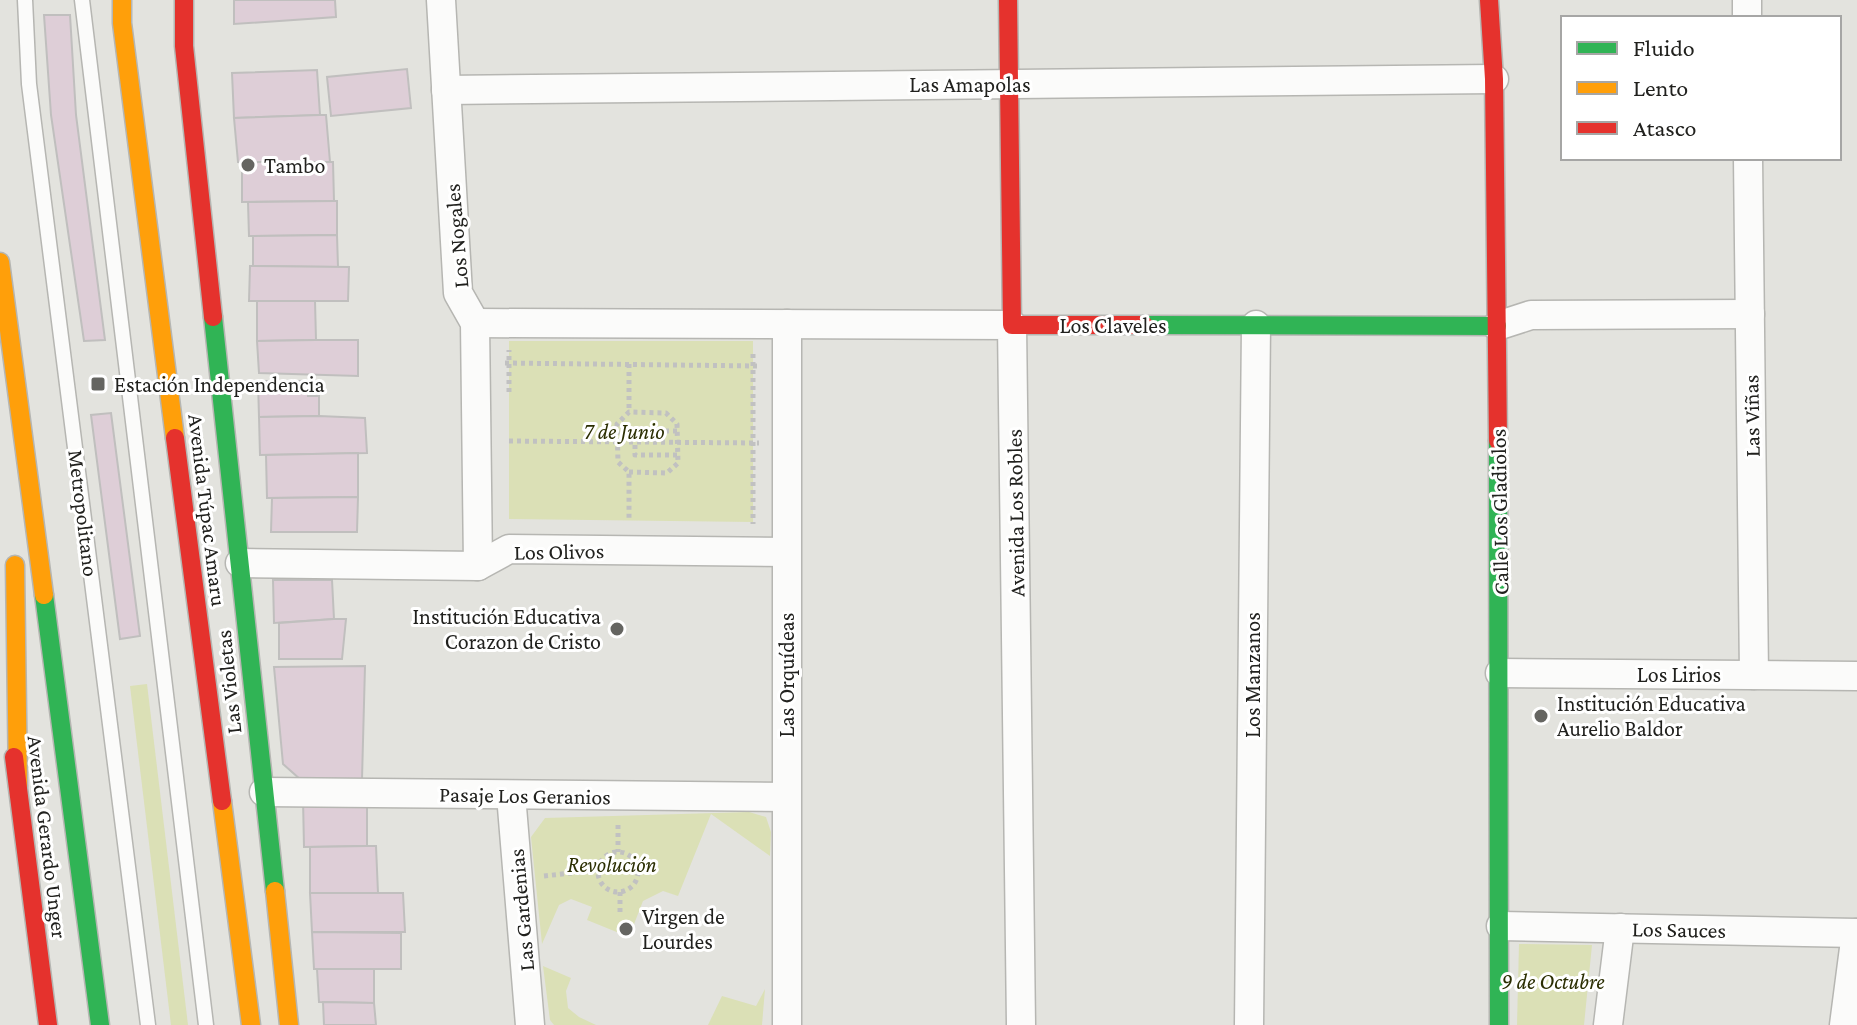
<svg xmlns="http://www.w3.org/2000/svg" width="1857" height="1025" font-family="'Crimson Pro',serif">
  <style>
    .green { fill: #dbe0b6 }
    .building { fill: #deced7; stroke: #c0bfbe; stroke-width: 2 }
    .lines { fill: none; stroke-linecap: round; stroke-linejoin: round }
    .lane-casing { stroke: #b6b6b2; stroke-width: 17 }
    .street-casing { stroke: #b6b6b2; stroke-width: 31 }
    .fast-casing { stroke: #b6b6b2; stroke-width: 21 }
    .slow-casing { stroke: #b6b6b2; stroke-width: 21 }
    .jam-casing { stroke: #b6b6b2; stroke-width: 21 }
    .path { stroke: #c1c1c1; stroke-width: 5; stroke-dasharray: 4 4; stroke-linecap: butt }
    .lane { stroke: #fbfbfa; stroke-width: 14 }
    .street { stroke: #fbfbfa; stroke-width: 28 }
    .fast { stroke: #30b455; stroke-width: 18 }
    .slow { stroke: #ff9f0a; stroke-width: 18 }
    .jam { stroke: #e5322d; stroke-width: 18 }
    .poi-dot { fill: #656561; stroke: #fff; stroke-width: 3 }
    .labels { text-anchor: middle; stroke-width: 6; stroke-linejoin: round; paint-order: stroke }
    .street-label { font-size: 22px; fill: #21211e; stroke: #fff }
    .poi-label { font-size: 22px; fill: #21211e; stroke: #fff; text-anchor: start }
    .park-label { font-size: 22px; font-style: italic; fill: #2b2e02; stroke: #fff }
  </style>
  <rect width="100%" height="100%" fill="#e3e3de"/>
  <g class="green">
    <polygon points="509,341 753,341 753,522 509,519"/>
    <polygon points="147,684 188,1025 171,1025 130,686"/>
    <polygon points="749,812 766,817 771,832 770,856 711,814 678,896 663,891 643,901 629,937 587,920 592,907 571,899 559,905 542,944 531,837 545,818"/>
    <polygon points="1519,944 1592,945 1584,1025 1517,1025"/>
    <polygon points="543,966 571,978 566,991 568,1008 579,1017 596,1025 554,1025 550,1020"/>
    <polygon points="765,989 762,1025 708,1025 722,996 756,1006"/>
  </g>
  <g class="building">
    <polygon points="234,0 335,0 336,17 234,24"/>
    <polygon points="44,15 70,15 76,115 105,340 84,341 51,115"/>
    <polygon points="407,69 411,108 331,116 327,77"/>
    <polygon points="317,70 320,115 234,118 232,73"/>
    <polygon points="320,115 326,115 330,162 238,162 234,118"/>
    <polygon points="242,162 333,162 334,201 242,202"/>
    <polygon points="334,201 337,201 337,235 249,236 248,202"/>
    <polygon points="337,235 338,267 253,266 253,236"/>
    <polygon points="250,266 349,267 348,301 249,301"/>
    <polygon points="257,301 315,301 316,340 257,341"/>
    <polygon points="316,340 358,340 358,376 259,373 257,341"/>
    <polygon points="258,381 308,381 308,396 319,396 319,416 259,417"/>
    <polygon points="111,413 140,636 120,639 91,415"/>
    <polygon points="319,416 365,418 367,453 260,455 259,417"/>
    <polygon points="358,453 358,497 267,498 266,455"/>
    <polygon points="358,497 357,532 271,532 272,498"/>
    <polygon points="273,580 332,580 334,619 274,623"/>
    <polygon points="334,619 346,619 342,659 279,659 279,623"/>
    <polygon points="365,666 362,779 301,780 283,764 274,667"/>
    <polygon points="303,799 367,800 367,846 304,847"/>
    <polygon points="367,846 376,846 378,893 310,893 310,847"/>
    <polygon points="310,893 403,893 405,932 312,932"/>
    <polygon points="312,932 401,933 401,969 314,969"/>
    <polygon points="317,969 374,969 374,1003 319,1002"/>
    <polygon points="323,1002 374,1003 376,1025 324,1025"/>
  </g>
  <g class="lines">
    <defs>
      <g id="lane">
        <polyline points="25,0 29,84 148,1025"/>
        <polyline points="82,0 206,1025"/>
      </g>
      <g id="street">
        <polyline points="441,0 458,293 475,323 478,566"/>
        <polyline points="1747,0 1747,18"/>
        <polyline points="446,90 1494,79"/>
        <polyline points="1748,158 1754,675"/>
        <polyline points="475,323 1012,325 1021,1025"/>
        <polyline points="1497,326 1531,315 1750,314"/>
        <polyline points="240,563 478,566 509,549 786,552"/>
        <polyline points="1500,673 1857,676"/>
        <polyline points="264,792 786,797"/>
        <polyline points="511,795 530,1025"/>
        <polyline points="1501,926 1857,933"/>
        <polyline points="787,1025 787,324"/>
        <polyline points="1249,1025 1256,325"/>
        <polyline points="1608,1025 1620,928"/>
        <polyline points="1844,1025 1856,933"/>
      </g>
      <g id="fast">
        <polyline points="213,317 275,891"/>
        <polyline points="1144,325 1497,326"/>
        <polyline points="1498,441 1499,1025"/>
        <polyline points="44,595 100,1025"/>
      </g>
      <g id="slow">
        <polyline points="122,0 122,23 175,438"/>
        <polyline points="0,262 44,595"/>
        <polyline points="15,565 18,786"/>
        <polyline points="222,801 251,1025"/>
        <polyline points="275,891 289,1025"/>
      </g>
      <g id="jam">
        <polyline points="184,0 184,46 213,317"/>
        <polyline points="1008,0 1012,325 1144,325"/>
        <polyline points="1489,0 1494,79 1498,441"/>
        <polyline points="175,438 222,801"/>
        <polyline points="14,757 48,1025"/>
      </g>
    </defs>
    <use href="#lane" class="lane-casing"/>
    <use href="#street" class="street-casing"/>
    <use href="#fast" class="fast-casing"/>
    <use href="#slow" class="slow-casing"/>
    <use href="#jam" class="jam-casing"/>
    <g class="path">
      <polyline points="753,354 753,524"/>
      <polyline points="505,363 759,366"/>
      <polyline points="629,364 629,412"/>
      <polyline points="509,392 509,350"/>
      <polyline points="677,431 635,431 635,455 678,455"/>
      <polyline points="509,441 759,443"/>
      <polyline points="629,472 667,473 678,463 677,424 666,413 629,412 617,424 618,462 629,472 629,521"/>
      <polyline points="618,825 618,852"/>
      <circle cx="618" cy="872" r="20"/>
      <polyline points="544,876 598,870"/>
      <polyline points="620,892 620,914"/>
    </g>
    <use href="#lane" class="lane"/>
    <use href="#street" class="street"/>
    <use href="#fast" class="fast"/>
    <use href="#slow" class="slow"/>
    <use href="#jam" class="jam"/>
  </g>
  <g class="poi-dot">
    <circle cx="248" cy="165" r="8"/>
    <rect x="90" y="376" width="16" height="16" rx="4"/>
    <circle cx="617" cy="629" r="8"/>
    <circle cx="1541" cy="716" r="8"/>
    <circle cx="626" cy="929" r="8"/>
  </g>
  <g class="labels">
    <g class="street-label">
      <text x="970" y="92">Las Amapolas</text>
      <text transform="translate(456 236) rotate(-95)" y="8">Los Nogales</text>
      <text x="1113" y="333">Los Claveles</text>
      <text transform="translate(1751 416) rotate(-91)" y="8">Las Viñas</text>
      <text transform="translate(208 510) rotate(83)" y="8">Avenida Túpac Amaru</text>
      <text transform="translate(1499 512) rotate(-91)" y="8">Calle Los Gladiolos</text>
      <text transform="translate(84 513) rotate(83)" y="8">Metropolitano</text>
      <text transform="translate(1015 513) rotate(-91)" y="8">Avenida Los Robles</text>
      <text transform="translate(559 551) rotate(-1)" y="8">Los Olivos</text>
      <text x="1679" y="682">Los Lirios</text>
      <text transform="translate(786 675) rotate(-90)" y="8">Las Orquídeas</text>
      <text transform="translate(1252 675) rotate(-90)" y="8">Los Manzanos</text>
      <text transform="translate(228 682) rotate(-96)" y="8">Las Violetas</text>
      <text transform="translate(525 795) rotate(1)" y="8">Pasaje Los Geranios</text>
      <text transform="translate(48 837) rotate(83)" y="8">Avenida Gerardo Unger</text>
      <text transform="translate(521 910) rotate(-95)" y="8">Las Gardenias</text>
      <text transform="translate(1679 929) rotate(1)" y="8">Los Sauces</text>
    </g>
    <g class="poi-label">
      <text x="264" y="173">Tambo</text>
      <text x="114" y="392">Estación Independencia</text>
      <text x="601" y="624" text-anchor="end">Institución Educativa<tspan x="601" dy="25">Corazon de Cristo</tspan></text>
      <text x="1557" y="711">Institución Educativa<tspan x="1557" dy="25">Aurelio Baldor</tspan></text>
      <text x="642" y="924">Virgen de<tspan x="642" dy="25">Lourdes</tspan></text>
    </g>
    <g class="park-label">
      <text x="624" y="439">7 de Junio</text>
      <text x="612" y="872">Revolución</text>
      <text x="1553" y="989">9 de Octubre</text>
    </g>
  </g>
  <rect x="1561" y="16" width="280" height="144" fill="#ffffff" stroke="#a6a6a5" stroke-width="2"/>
  <rect x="1577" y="42" width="40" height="12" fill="#30b455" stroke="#a6a6a5" stroke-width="2"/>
  <text x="1633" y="56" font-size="24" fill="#21211e">Fluido</text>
  <rect x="1577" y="82" width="40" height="12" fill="#ff9f0a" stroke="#a6a6a5" stroke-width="2"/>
  <text x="1633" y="96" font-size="24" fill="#21211e">Lento</text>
  <rect x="1577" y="122" width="40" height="12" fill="#e5322d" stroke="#a6a6a5" stroke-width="2"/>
  <text x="1633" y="136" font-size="24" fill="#21211e">Atasco</text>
</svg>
